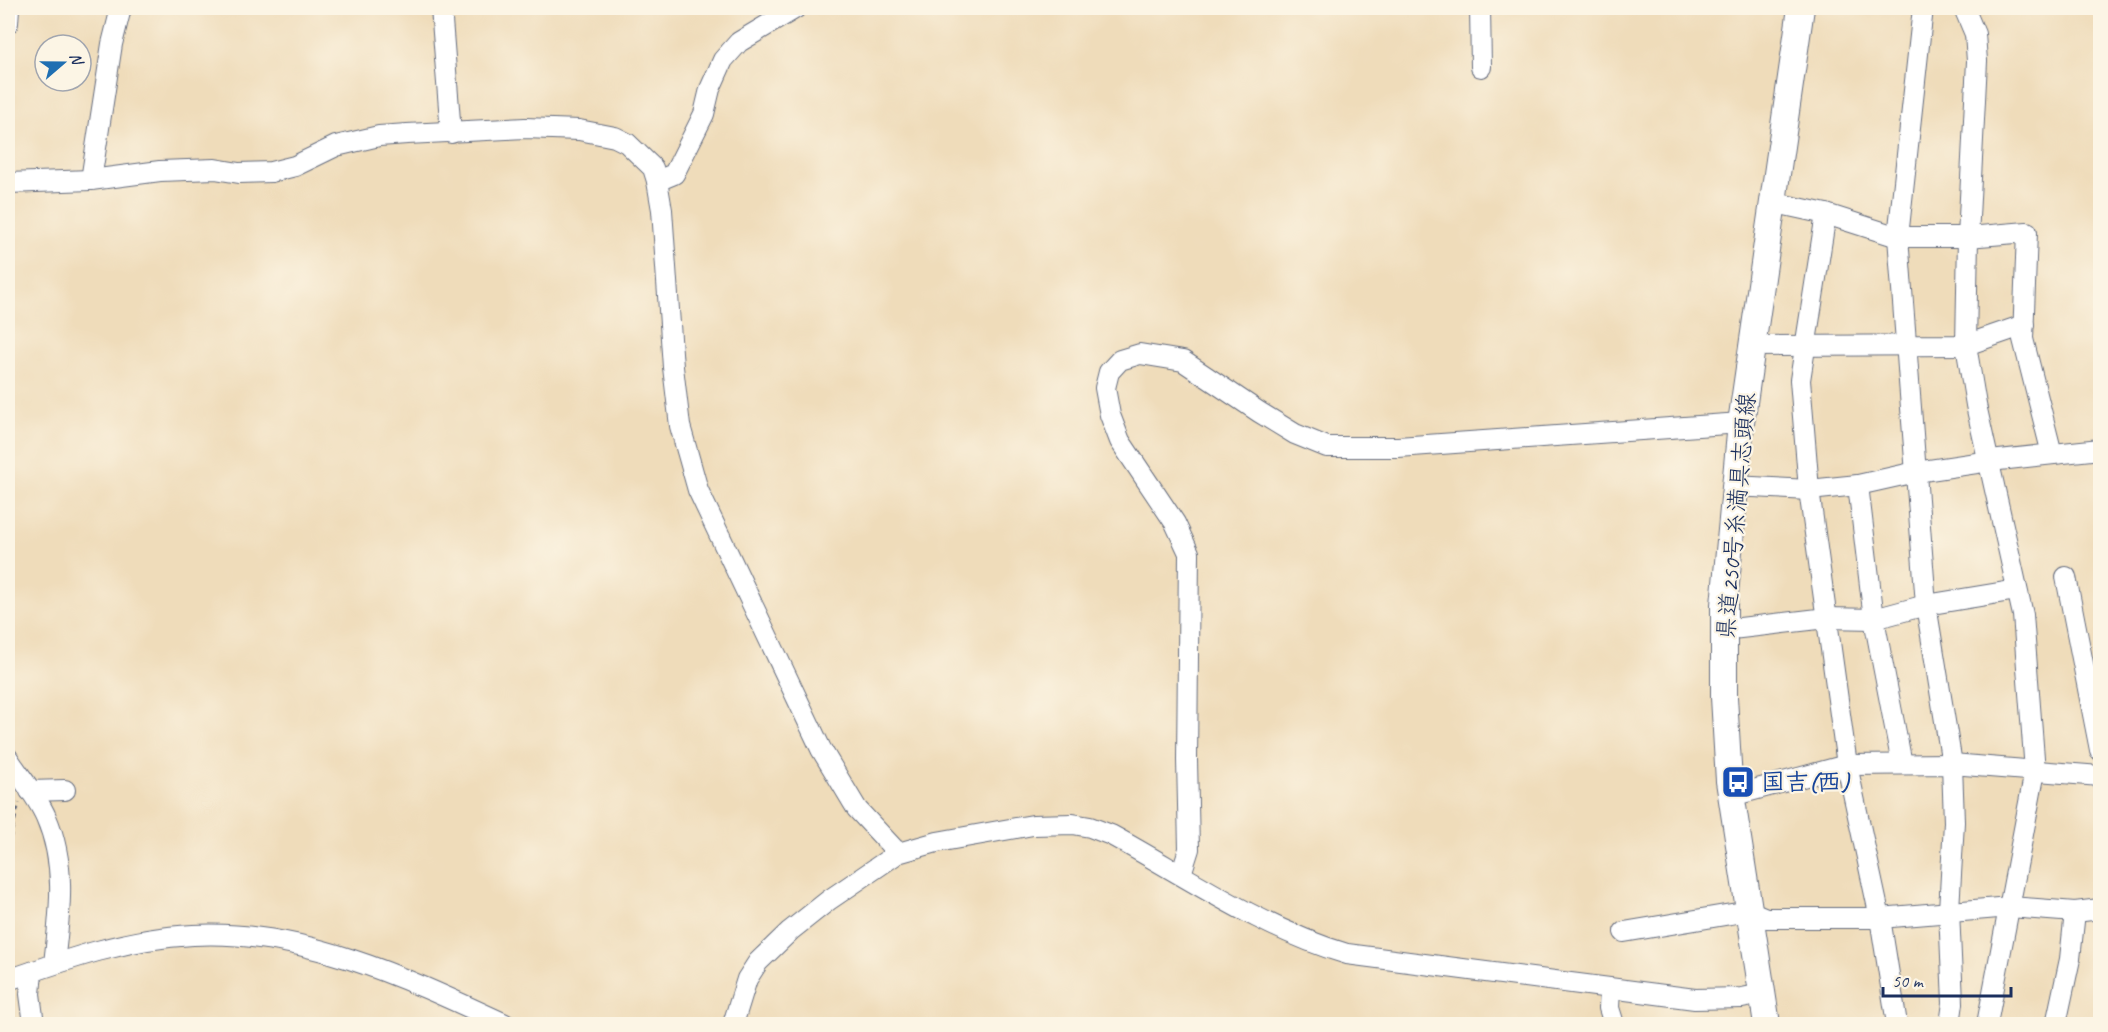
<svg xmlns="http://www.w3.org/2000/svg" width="2108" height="1032" font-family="Caveat,'Klee One',sans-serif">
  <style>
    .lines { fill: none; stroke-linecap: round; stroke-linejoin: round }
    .minor-casing { stroke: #656c7e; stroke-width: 22 }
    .major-casing { stroke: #656c7e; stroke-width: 28 }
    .path { stroke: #656c7e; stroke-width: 3; stroke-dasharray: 4.5 4.5; stroke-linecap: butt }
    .minor { stroke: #fff; stroke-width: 20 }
    .major { stroke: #fff; stroke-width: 26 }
    .labels { text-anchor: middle; stroke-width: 4.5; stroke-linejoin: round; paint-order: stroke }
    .street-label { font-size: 24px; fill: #1b2f5e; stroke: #fcf5e5 }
    .transit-label { font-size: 24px; font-weight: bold; fill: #164399; stroke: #fcf5e5; text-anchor: start }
  </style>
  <rect width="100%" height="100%" fill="#fcf5e5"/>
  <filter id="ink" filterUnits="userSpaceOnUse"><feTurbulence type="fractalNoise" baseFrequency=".0167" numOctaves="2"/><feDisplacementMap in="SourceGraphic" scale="12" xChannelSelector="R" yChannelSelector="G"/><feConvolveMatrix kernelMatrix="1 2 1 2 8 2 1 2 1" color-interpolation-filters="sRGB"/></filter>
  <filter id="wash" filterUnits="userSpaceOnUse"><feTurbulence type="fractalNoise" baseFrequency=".008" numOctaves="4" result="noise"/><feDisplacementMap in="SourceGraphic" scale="24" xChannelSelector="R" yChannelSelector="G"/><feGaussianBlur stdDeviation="1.35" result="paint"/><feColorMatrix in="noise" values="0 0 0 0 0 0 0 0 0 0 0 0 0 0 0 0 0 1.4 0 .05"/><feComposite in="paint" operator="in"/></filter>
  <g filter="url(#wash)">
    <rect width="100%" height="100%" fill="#efdcba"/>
  </g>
  <g filter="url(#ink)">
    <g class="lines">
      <defs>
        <g id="minor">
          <polyline points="441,8 451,133"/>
          <polyline points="1480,8 1481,67"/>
          <polyline points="1923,8 1898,237 1926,605 1952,764 1954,822 1949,910 1953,1003 1950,1024"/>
          <polyline points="1964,8 1975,34 1977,61 1968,237 1966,345 1976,405 2023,615 2035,771 1987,1024"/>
          <polyline points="8,23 9,8"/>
          <polyline points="91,180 112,44 121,8"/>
          <polyline points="657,181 674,174 704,114 710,89 723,60 739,42 796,8"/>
          <polyline points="8,183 91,180 160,171 215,169 239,173 271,172 295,166 336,146 379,136 407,134 525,128 579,130 615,137 627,143 653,168 657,181 662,210 673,367 680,426 698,490 821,749 857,809 898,853"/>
          <polyline points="1771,202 1826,214 1898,237 1968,237 2027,232 2023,339 2052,454"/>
          <polyline points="1826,214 1800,380 1809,490 1847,765 1880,918 1897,1024"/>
          <polyline points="1752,346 1966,345 2024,325"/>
          <polyline points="1858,485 1874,619 1902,764"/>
          <polyline points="1734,486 1809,490 1858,485 1916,472 1990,461 2100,449"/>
          <polyline points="2066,577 2100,750"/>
          <polyline points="1723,630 1827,618 1874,619 1926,605 2017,590"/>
          <path d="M8,758c12,19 29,38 38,59 21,48 14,96 8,146"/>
          <polyline points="30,791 65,790"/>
          <polyline points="1731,796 1847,765 1952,764 2100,776"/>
          <polyline points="1181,874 1189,849 1187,760 1189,553 1175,523 1120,441 1110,415 1105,388 1109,372 1120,360 1140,354 1183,361 1259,412 1295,434 1327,447 1398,447 1741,423"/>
          <polyline points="1624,932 1749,911 1766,918 1880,918 2010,907 2075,912 2100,909"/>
          <polyline points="32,972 30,994 34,1024"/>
          <path d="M8,980c60,-21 120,-42 185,-45 110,-6 215,44 312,89"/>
          <polyline points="1610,989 1609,1008 1614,1024"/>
          <path d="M733,1024l14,-45 11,-17 32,-31 39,-31 69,-47 39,-11 96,-17 40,-1 17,3 21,8c77,42 151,94 236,119l348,45 47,-1 20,-4"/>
          <polyline points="2056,1024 2070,959 2075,912"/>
        </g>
        <polyline id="major" points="1767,1024 1729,781 1724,697 1724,605 1741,423 1801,8"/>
      </defs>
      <use href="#minor" class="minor-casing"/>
      <use href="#major" class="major-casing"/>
      <polyline class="path" points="8,847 19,803"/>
      <use href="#minor" class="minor"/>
      <use href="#major" class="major"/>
    </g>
  </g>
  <defs>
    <symbol id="bus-square" viewBox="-11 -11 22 22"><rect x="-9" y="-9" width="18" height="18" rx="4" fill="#1a4fb4" stroke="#fcf5e5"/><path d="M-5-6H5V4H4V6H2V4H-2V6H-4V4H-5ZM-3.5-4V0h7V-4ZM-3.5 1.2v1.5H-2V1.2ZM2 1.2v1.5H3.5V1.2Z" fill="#fff"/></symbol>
  </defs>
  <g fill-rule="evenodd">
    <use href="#bus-square" x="1719" y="763" width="38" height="38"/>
  </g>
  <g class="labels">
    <g class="street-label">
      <text transform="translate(1736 516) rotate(-85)" y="8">県道250号糸満具志頭線</text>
    </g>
    <g class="transit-label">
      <text x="1761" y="790">国吉(西)</text>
    </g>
  </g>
  <rect width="2108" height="1032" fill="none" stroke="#fcf5e5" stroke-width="30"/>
  <g transform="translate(63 63) rotate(70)"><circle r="28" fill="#fcf5e5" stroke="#a2a6af" stroke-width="1.5"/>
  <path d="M0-4.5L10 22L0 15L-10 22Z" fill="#1f6fb2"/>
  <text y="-9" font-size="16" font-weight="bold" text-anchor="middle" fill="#1b2f5e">N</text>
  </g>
  <path d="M1883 987v9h128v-9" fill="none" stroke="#1b2f5e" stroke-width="3"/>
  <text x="1892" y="987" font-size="18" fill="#1b2f5e" stroke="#fcf5e5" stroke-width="4.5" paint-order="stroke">50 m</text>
</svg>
